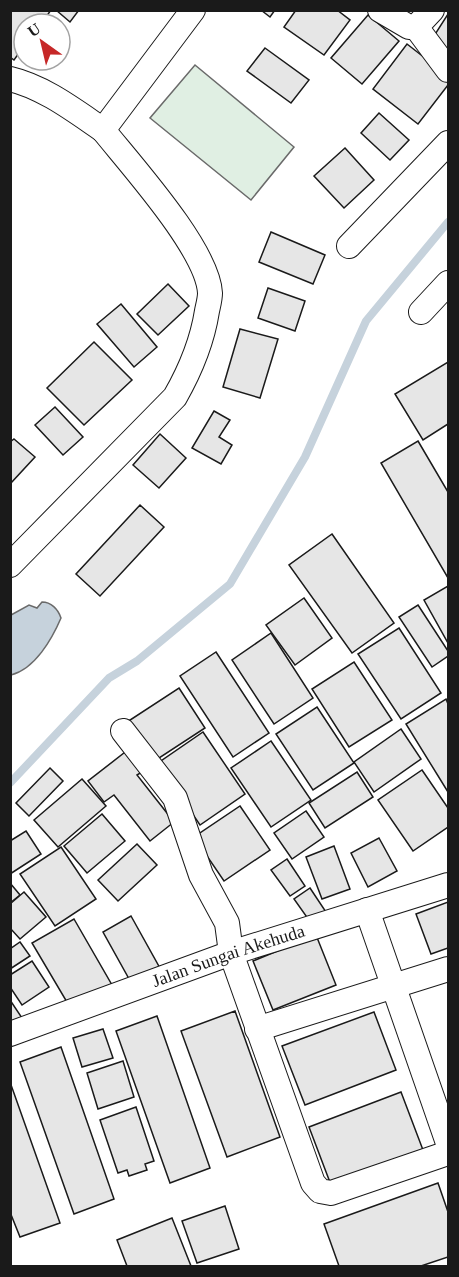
<svg xmlns="http://www.w3.org/2000/svg" width="459" height="1277" font-family="'Times New Roman',serif">
  <style>
    .green { fill: #e0efe3; stroke: #6a6a6a; stroke-width: 1.5 }
    .water { fill: #c6d2dc; stroke: #6a6a6a; stroke-width: 1.5 }
    .lines { fill: none; stroke-linecap: round; stroke-linejoin: round }
    .stream { stroke: #c6d2dc; stroke-width: 8 }
    .building { fill: #e6e6e6; stroke: #1a1a1a; stroke-width: 1.5 }
    .minor-casing { stroke: #1a1a1a; stroke-width: 26 }
    .minor { stroke: #fff; stroke-width: 24 }
    .labels { text-anchor: middle; stroke-width: 4.5; stroke-linejoin: round; paint-order: stroke }
    .street-label { font-size: 18px; fill: #1a1a1a; stroke: #fff }
  </style>
  <rect width="100%" height="100%" fill="#fff"/>
  <polygon class="green" points="195,65 294,147 251,200 150,118"/>
  <path class="water" d="M42,602c9,0 16,7 19,16 -9,21 -26,51 -50,57v-60l18,-10 8,3z"/>
  <g class="lines">
    <polyline class="stream" points="10,783 109,678 137,661 230,584 305,457 366,321 448,222"/>
  </g>
  <g class="building">
    <polygon points="10,10 51,10 41,24 24,24 24,46 14,60 10,57"/>
    <polygon points="56,10 79,10 70,22"/>
    <polygon points="261,10 275,10 270,17"/>
    <polygon points="296,10 337,10 350,20 324,55 284,27"/>
    <polygon points="448,14 448,51 432,39"/>
    <polygon points="368,15 399,41 362,84 331,58"/>
    <polygon points="407,44 448,76 448,85 418,124 373,89"/>
    <polygon points="265,48 309,80 291,103 247,71"/>
    <polygon points="379,113 409,140 390,160 361,133"/>
    <polygon points="345,148 374,180 344,208 314,176"/>
    <polygon points="271,232 325,255 313,284 259,262"/>
    <polygon points="168,284 189,306 158,335 137,314"/>
    <polygon points="268,288 305,301 295,331 258,318"/>
    <polygon points="121,304 157,347 134,367 97,324"/>
    <polygon points="240,329 278,339 260,398 223,387"/>
    <polygon points="94,342 132,380 84,425 47,388"/>
    <polygon points="448,362 448,424 423,440 395,394"/>
    <polygon points="55,407 83,437 63,455 35,425"/>
    <polygon points="214,411 230,420 219,437 232,445 221,464 192,448"/>
    <polygon points="160,434 186,458 159,488 133,465"/>
    <polygon points="14,439 35,457 10,484 10,442"/>
    <polygon points="418,441 448,492 448,578 381,463"/>
    <polygon points="140,505 164,527 100,596 76,574"/>
    <polygon points="332,534 394,623 352,653 289,565"/>
    <polygon points="448,586 448,643 424,600"/>
    <polygon points="304,598 332,638 295,665 266,625"/>
    <polygon points="418,605 448,651 448,656 432,667 399,617"/>
    <polygon points="399,628 441,693 401,719 358,654"/>
    <polygon points="271,633 313,698 274,724 232,660"/>
    <polygon points="216,652 269,733 233,757 180,676"/>
    <polygon points="354,662 392,720 349,747 312,689"/>
    <polygon points="179,688 205,728 153,762 127,722"/>
    <polygon points="446,699 448,704 448,792 406,724"/>
    <polygon points="317,707 354,763 313,790 276,734"/>
    <polygon points="401,729 421,759 374,792 354,762"/>
    <polygon points="203,732 245,794 200,825 158,763"/>
    <polygon points="271,741 311,800 271,827 231,768"/>
    <polygon points="129,749 145,770 137,775 174,822 150,841 114,795 104,802 88,781"/>
    <polygon points="50,768 63,781 29,816 16,803"/>
    <polygon points="422,770 448,808 448,827 413,851 378,800"/>
    <polygon points="357,772 373,797 325,828 309,803"/>
    <polygon points="82,779 106,806 58,847 34,820"/>
    <polygon points="240,806 270,850 224,881 194,837"/>
    <polygon points="306,811 324,837 292,859 274,833"/>
    <polygon points="102,814 125,841 87,873 64,846"/>
    <polygon points="26,831 41,854 10,874 10,841"/>
    <polygon points="379,838 397,871 368,887 351,853"/>
    <polygon points="137,844 157,865 118,901 98,880"/>
    <polygon points="334,846 350,889 322,899 306,857"/>
    <polygon points="61,847 96,899 55,926 20,874"/>
    <polygon points="287,859 305,886 290,896 271,870"/>
    <polygon points="10,883 20,895 10,903"/>
    <polygon points="310,888 326,912 311,923 294,899"/>
    <polygon points="24,892 46,917 20,939 10,928 10,904"/>
    <polygon points="448,902 448,948 431,954 416,914"/>
    <polygon points="131,916 161,970 133,986 103,932"/>
    <polygon points="74,919 112,985 71,1009 32,943"/>
    <polygon points="316,935 336,985 273,1010 253,961"/>
    <polygon points="20,942 30,956 10,969 10,949"/>
    <polygon points="32,961 49,987 22,1005 10,987 10,975"/>
    <polygon points="10,1000 22,1018 10,1025"/>
    <polygon points="235,1011 280,1137 227,1157 181,1031"/>
    <polygon points="374,1012 396,1070 305,1105 282,1046"/>
    <polygon points="157,1016 210,1168 170,1183 116,1031"/>
    <polygon points="103,1029 113,1058 82,1067 73,1038"/>
    <polygon points="61,1047 114,1199 74,1214 20,1062"/>
    <polygon points="123,1061 134,1097 98,1109 87,1073"/>
    <polygon points="10,1082 60,1223 20,1237 10,1212"/>
    <polygon points="401,1092 423,1150 331,1185 309,1127"/>
    <polygon points="136,1107 154,1161 145,1164 147,1170 129,1176 127,1170 118,1173 100,1120"/>
    <polygon points="438,1183 448,1212 448,1257 421,1266 339,1266 324,1224"/>
    <polygon points="225,1206 239,1249 197,1263 182,1221"/>
    <polygon points="172,1218 191,1266 127,1266 117,1240"/>
  </g>
  <g class="lines">
    <defs>
      <g id="minor">
        <polyline points="380,10 409,27 416,27 432,10"/>
        <polyline points="416,27 448,70"/>
        <path d="M10,79c34,8 65,32 93,51"/>
        <polyline points="349,246 448,143"/>
        <polyline points="421,312 448,283"/>
        <path d="M10,565l165,-168c16,-28 27,-54 32,-86 1,-5 3,-12 3,-18 -2,-43 -79,-128 -107,-163l90,-120"/>
        <polyline points="123,731 175,798 201,875 227,923 231,953 313,1183 320,1191 331,1193 448,1153"/>
        <polyline points="367,910 448,1143"/>
        <polyline points="257,1029 448,969"/>
        <path id="s1" d="M10,1034l221,-81 217,-68"/>
      </g>
    </defs>
    <use href="#minor" class="minor-casing"/>
    <use href="#minor" class="minor"/>
  </g>
  <g class="labels">
    <g class="street-label">
      <text dy="6" stroke="none"><textPath href="#s1" startOffset="232">Jalan Sungai Akehuda</textPath></text>
    </g>
  </g>
  <rect width="459" height="1277" fill="none" stroke="#1a1a1a" stroke-width="24"/>
  <g transform="translate(42 42) rotate(326)"><circle r="28" fill="#ffffff" stroke="#a3a3a3" stroke-width="1.5"/>
  <path d="M0-4.5L10 22L0 15L-10 22Z" fill="#c62828"/>
  <text y="-9" font-size="16" font-weight="bold" text-anchor="middle" fill="#1a1a1a">U</text>
  </g>
</svg>
